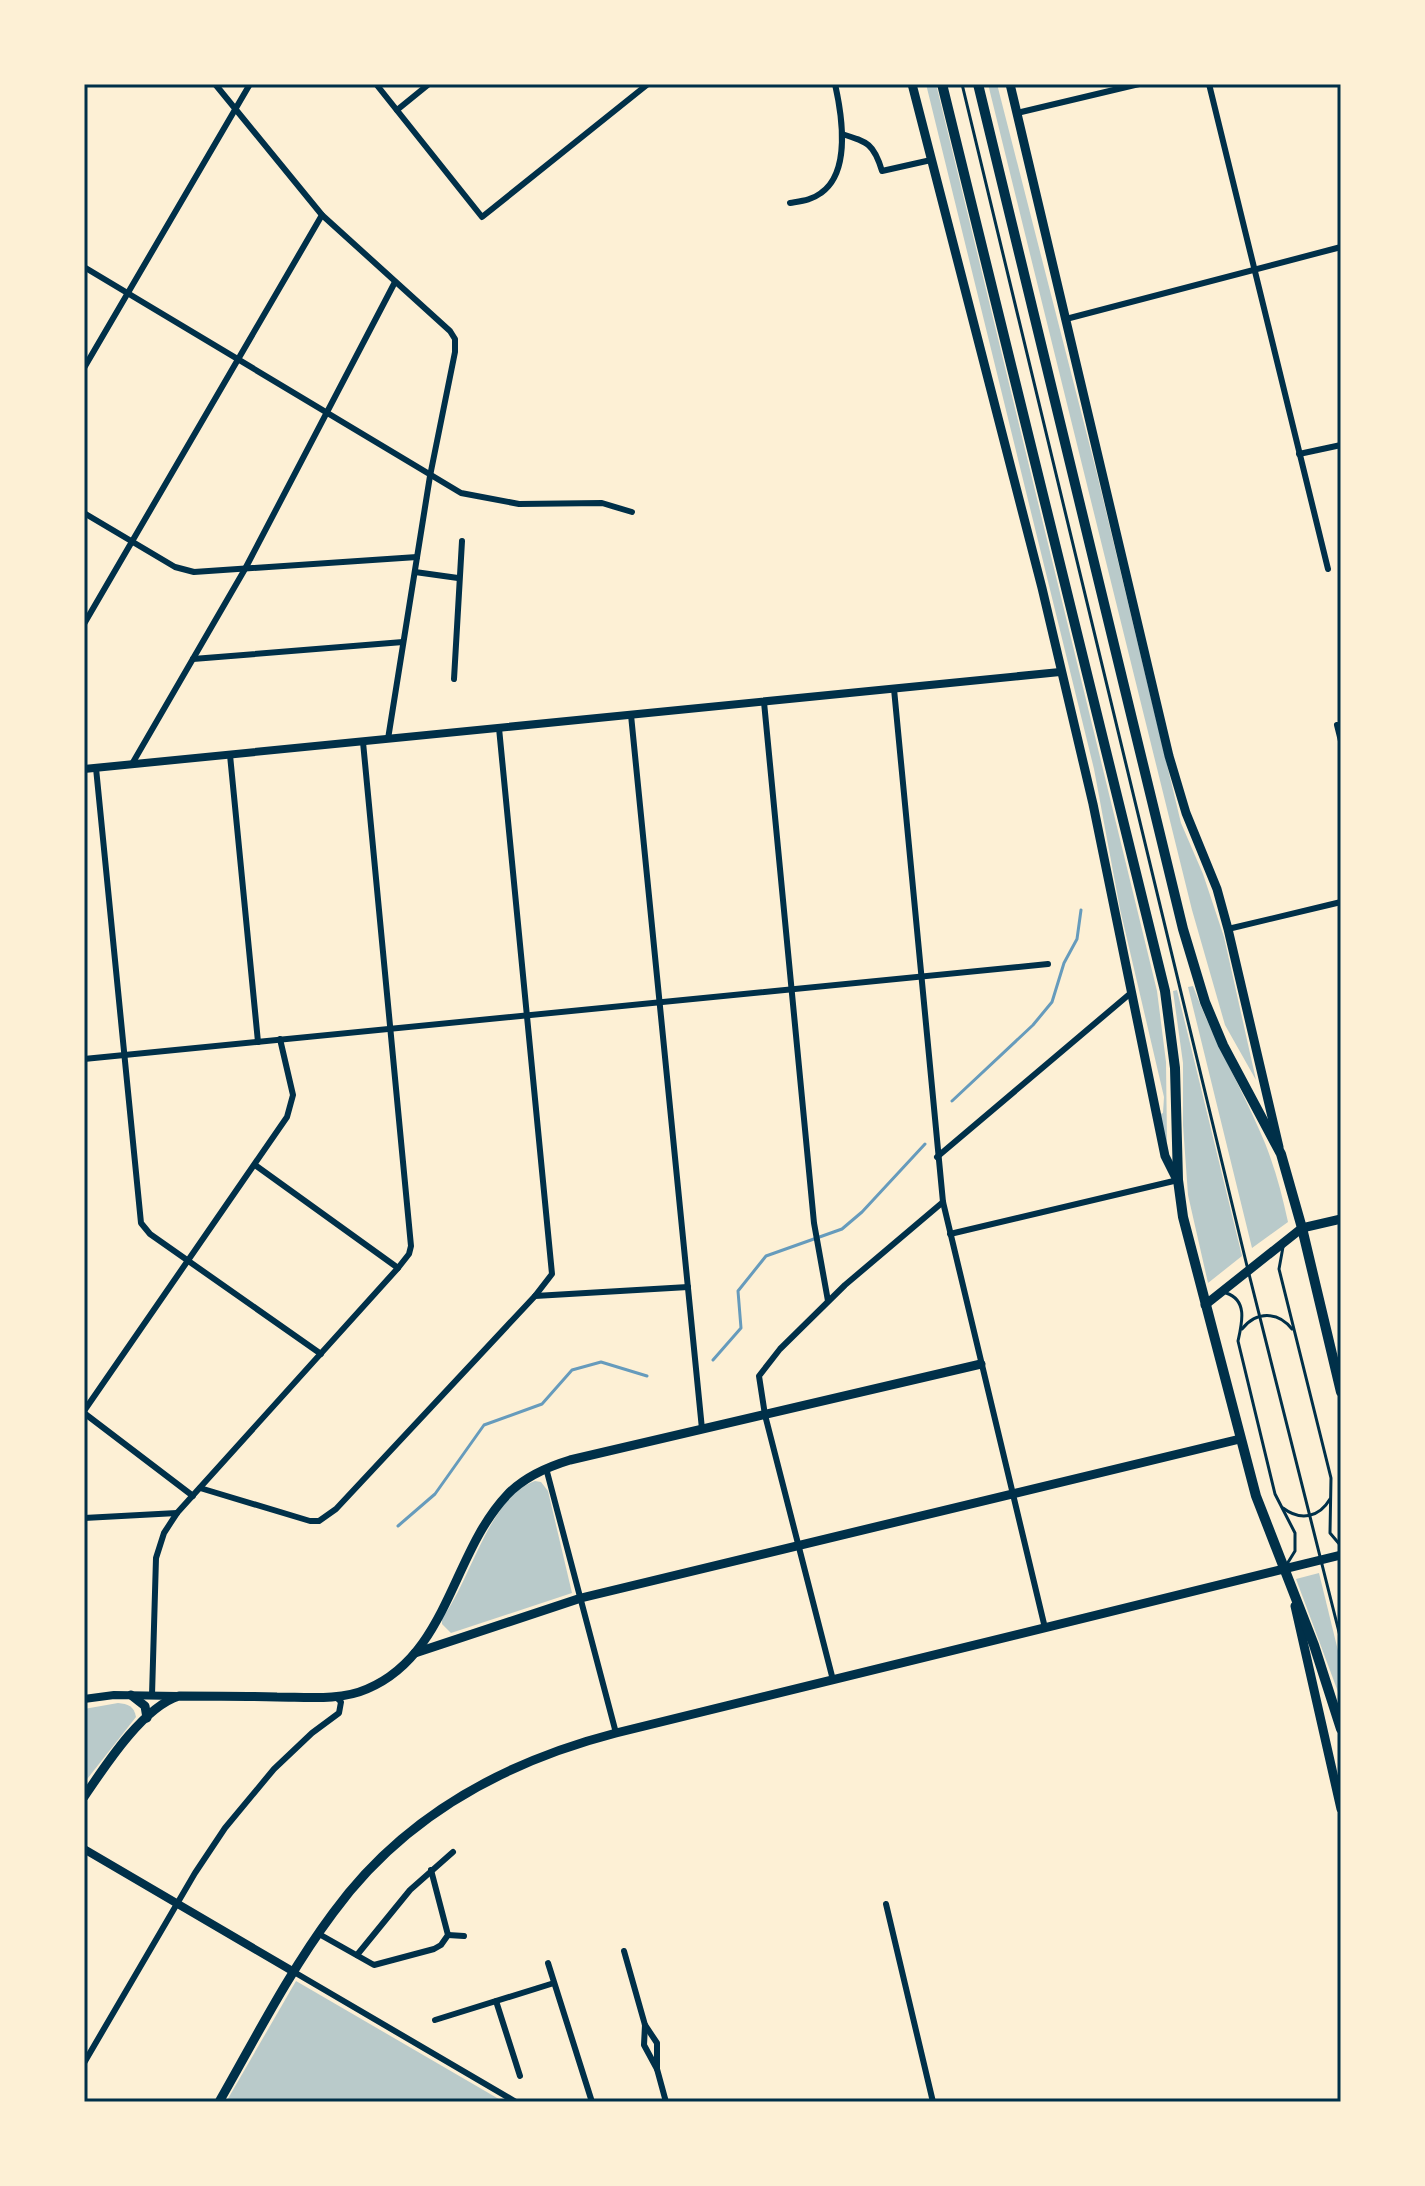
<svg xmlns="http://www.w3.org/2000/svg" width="1425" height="2186" font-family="'PT Sans Narrow',sans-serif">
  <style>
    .green { fill: #b9caca }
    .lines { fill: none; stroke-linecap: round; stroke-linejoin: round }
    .stream { stroke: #669bbc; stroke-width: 3 }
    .service { stroke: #003049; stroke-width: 3 }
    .minor { stroke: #003049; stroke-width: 6 }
    .tertiary { stroke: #003049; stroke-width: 8 }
    .secondary { stroke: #003049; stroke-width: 9 }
    .trunk { stroke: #003049; stroke-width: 10 }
    .neatline { fill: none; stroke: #003049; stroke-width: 3 }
  </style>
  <rect width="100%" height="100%" fill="#fdf0d5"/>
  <g class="green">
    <polygon points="926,84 936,84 1157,991 1166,1062 1167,1143 1158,1115 1163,1113 1164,1097 1120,909 1094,769"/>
    <polygon points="988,84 997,84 1097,474 1181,823 1203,874 1224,937 1256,1080 1225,1025 1192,910"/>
    <path d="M1193,986c18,49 44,93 65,141 14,30 23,62 30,95l-36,26 -64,-261z"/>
    <polygon points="1177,990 1242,1256 1208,1283 1188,1195 1183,1125 1183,1063 1173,991"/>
    <path d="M535,1481l6,1 7,9 24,102 -121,40 -9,-9v-6c28,-35 47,-122 93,-137z"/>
    <polygon points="1319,1573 1341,1663 1341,1700 1296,1579"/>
    <path d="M118,1703c10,1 16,3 18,14l-52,66v-74z"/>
    <polygon points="296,1981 504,2102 226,2102"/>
  </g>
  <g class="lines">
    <g class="stream">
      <polyline points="952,1101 1033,1025 1052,1002 1064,963 1077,939 1081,910"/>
      <polyline points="713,1360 741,1328 738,1291 766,1256 842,1229 862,1212 925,1144"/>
      <polyline points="398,1526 435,1494 484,1425 542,1404 572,1370 601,1362 647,1376"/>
    </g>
    <g class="service">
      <polyline points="962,84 1247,1266"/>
      <polyline points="1283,1247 1279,1269 1331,1478 1330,1533 1341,1546"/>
      <polyline points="1249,1274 1341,1640"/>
      <path d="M1226,1293c22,7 16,30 12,48l37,153 20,39v18l-8,13"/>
      <path d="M1242,1329c14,-18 36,-18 50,0"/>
      <path d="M1283,1508c17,13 36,10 47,-9"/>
    </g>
    <g class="minor">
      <polyline points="215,84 322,215 450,331 455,339 455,352 430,476 388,739"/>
      <polyline points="376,84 482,217 648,84"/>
      <polyline points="1209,84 1328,569"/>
      <polyline points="397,110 429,84"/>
      <polyline points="1017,113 1139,84"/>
      <path d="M842,134c26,8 32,10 40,37l49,-11"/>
      <path d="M790,203c11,-2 22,-3 31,-10 30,-21 21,-78 14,-109"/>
      <polyline points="84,267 461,493 519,504 602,503 632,512"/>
      <polyline points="1066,319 1341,247"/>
      <polyline points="84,368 250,84"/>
      <polyline points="1299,454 1341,445"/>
      <polyline points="84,513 175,567 194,572 417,557"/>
      <polyline points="415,572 458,578"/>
      <polyline points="84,624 322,215"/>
      <polyline points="193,659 403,642"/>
      <polyline points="454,679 462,541"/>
      <polyline points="894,689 943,1202 1045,1628"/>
      <polyline points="764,702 814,1223 828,1301"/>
      <polyline points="631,715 702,1429"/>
      <polyline points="1337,725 1341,741"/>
      <polyline points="499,728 552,1274 535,1296"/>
      <polyline points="230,755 258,1042"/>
      <polyline points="132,764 245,569 395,282"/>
      <polyline points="96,768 141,1223 150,1234 321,1354"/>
      <polyline points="1228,929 1341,902"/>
      <polyline points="84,1059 1048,964"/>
      <polyline points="937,1157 1132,992"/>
      <polyline points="255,1165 398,1268"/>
      <polyline points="950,1234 1178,1180"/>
      <polyline points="84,1411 287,1117 293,1095 280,1039"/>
      <polyline points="84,1413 193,1496"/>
      <polyline points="546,1468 616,1733"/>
      <polyline points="200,1488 310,1521 319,1521 336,1509 535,1296 688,1287"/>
      <polyline points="84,1518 177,1513"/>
      <polyline points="833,1680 765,1415 759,1376 780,1349 845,1285 943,1202"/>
      <polyline points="152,1695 156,1558 164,1533 177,1513 398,1268 409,1254 411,1246 363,742"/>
      <polyline points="886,1904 933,2102"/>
      <polyline points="319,1934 374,1965 434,1949 441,1945 448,1935 431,1870"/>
      <polyline points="448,1935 464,1936"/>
      <polyline points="624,1951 645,2025 644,2045 657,2069 666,2102"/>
      <polyline points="357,1955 410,1890 453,1852"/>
      <polyline points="548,1963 592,2102"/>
      <polyline points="294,1972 516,2102"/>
      <polyline points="496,2001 520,2076"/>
      <polyline points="435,2020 554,1983"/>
      <polyline points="645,2025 657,2043 657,2069"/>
      <polyline points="84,2063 195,1873 225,1828 274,1769 312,1733 339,1713 341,1702 336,1697"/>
    </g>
    <g class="tertiary">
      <polyline points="84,769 1060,672"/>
      <polyline points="84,1699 114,1695 179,1696"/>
      <polyline points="84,1849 294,1972"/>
    </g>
    <g class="secondary">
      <polyline points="912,84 1042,588 1093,804 1165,1156 1177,1180"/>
      <polyline points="1010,84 1169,756 1186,813 1217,889 1228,929 1279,1147"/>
      <polyline points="1205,1305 1302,1228 1341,1219"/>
      <polyline points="1295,1606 1341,1809"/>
      <polyline points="415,1653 581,1598 1240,1439"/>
      <polyline points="131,1695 145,1706 147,1718"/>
      <path d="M84,1797c21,-31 59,-90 95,-101 33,0 65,0 98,1 29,0 63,4 90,-8 81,-34 85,-136 140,-194 17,-18 40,-28 63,-35l411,-96"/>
      <path d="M219,2102c36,-63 70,-130 114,-189 69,-95 171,-151 283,-180l725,-178"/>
    </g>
    <g class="trunk">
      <polyline points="942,84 1165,991 1175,1068 1178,1180 1183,1217 1256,1496 1314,1645 1341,1729"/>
      <polyline points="978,84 1183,929 1205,1002 1223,1045 1281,1154 1302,1228 1341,1392"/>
    </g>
  </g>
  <rect width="1425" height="2186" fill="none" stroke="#fdf0d5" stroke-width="172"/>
  <rect x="86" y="86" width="1253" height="2014" class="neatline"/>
</svg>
